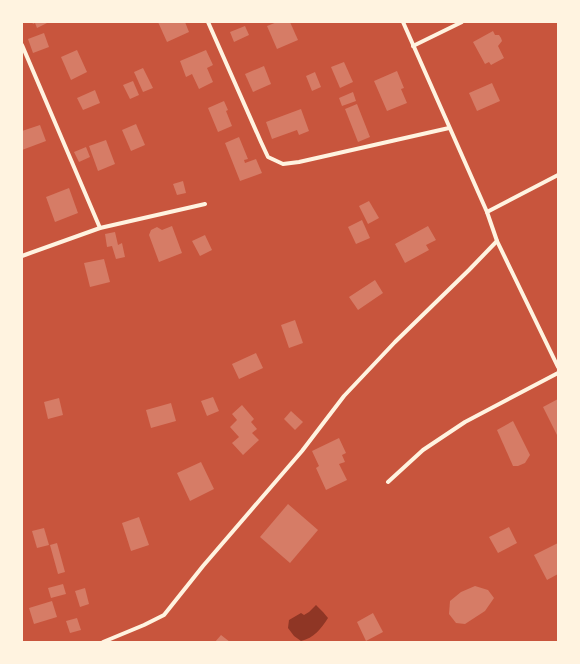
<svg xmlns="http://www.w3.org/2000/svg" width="580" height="664" font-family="'Crimson Pro',serif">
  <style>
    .water { fill: #8f3625 }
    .building { fill: #d67c66 }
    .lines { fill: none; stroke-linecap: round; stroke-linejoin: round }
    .minor { stroke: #fff3e0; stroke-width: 4 }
  </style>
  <rect width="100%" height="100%" fill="#c8553d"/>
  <path class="water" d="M316,605l7,7 5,6c-7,11 -14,20 -27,23l-7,-5 -6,-8 1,-8 12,-7 3,2 5,-3z"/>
  <g class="building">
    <polygon points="32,22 49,22 37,28 35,23 33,24"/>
    <polygon points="158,22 185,22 189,32 167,42"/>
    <polygon points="277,22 290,22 298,40 277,49 267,26"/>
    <polygon points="245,26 249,35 234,42 230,32"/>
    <polygon points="493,31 495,35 499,35 501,38 502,41 498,46 504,58 491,65 489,62 485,64 473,42"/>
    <polygon points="44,33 49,47 33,53 28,39"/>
    <polygon points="77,50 87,72 71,80 61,57"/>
    <polygon points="206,50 213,65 207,68 213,82 199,89 192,74 186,77 180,61"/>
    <polygon points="344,62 353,82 340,88 331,67"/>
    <polygon points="264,66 271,84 253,92 245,74"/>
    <polygon points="143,68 153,88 143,92 134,72"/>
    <polygon points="397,71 404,88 401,89 407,103 387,111 374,81"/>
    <polygon points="315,72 321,87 312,91 306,76"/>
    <polygon points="133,81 139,95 130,99 123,85"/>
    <polygon points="492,83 500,101 477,111 469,93"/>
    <polygon points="95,90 100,103 83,110 77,98"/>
    <polygon points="353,92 356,101 342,106 339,98"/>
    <polygon points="224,101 228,110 226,111 232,126 218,132 208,108"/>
    <polygon points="357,104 370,137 358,142 345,109"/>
    <polygon points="301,109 309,131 299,135 297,130 272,139 266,122"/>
    <polygon points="136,124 145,145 131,151 122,130"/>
    <polygon points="40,125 46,141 22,150 22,131"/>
    <polygon points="239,137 248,159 244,160 245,163 256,159 262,173 240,181 225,143"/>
    <polygon points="106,140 115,164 98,171 89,146"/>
    <polygon points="86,147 90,157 79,162 74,152"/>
    <polygon points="183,181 186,193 177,195 173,184"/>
    <polygon points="69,188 78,213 55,222 46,197"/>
    <polygon points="369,201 379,218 368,224 359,206"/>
    <polygon points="362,220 370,238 356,244 348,227"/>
    <polygon points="172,226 182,253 159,262 149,235 151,230 157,227 162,230"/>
    <polygon points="428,226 436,240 426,245 429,250 405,263 395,244"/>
    <polygon points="115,232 118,245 122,243 125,257 116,259 112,246 107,247 105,234"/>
    <polygon points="205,235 212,250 200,256 192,241"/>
    <polygon points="104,259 110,282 90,287 84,263"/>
    <polygon points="375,280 383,293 358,310 349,297"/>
    <polygon points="295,320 303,343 289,348 281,325"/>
    <polygon points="256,353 263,368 239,379 232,364"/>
    <polygon points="213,397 219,411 207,416 201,401"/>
    <polygon points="59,398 63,415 48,419 44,402"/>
    <polygon points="558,399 558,437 543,407"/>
    <polygon points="171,403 176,421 151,428 146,410"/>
    <polygon points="242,405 254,419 251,422 257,429 252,433 259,440 243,455 232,443 239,437 230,427 237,420 232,414"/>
    <polygon points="291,411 303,422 295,430 284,419"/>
    <polygon points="513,421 530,455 525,463 518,466 513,466 497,430"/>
    <polygon points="339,438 346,453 342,455 345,462 339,464 347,480 326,490 316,468 319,466 312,451"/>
    <polygon points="201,462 214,489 190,501 177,473"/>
    <polygon points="288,504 318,530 290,563 260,537"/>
    <polygon points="139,517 149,545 131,551 122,523"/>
    <polygon points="509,527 517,543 498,553 489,537"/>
    <polygon points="44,528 49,545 37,548 32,531"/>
    <polygon points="57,543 65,572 58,574 50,545"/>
    <polygon points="558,543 558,574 547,580 534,555"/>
    <polygon points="63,584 66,594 51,598 48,588"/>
    <polygon points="475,586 488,590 494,598 485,611 465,624 456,623 449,614 450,601 461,592"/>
    <polygon points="85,588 89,604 80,607 75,591"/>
    <polygon points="52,601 57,617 34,624 29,608"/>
    <polygon points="373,613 383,632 366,641 357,622"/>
    <polygon points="77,618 81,630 70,633 66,621"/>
    <polygon points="221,635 230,642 215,642"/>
  </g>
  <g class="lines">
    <g class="minor">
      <polyline points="208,22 261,142 268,157 283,164 299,162 449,128"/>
      <polyline points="403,22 487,212 497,241 558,367"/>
      <polyline points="22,45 100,228"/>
      <polyline points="413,46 462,22"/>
      <polyline points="487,212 558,175"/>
      <polyline points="22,256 100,228 205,204"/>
      <polyline points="388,482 423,450 465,422 558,373"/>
      <polyline points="103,642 144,625 164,615 203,566 302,451 344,396 395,342 469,270 497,241"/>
    </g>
  </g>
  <rect width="580" height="664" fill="none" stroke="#fff3e0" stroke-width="46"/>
</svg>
